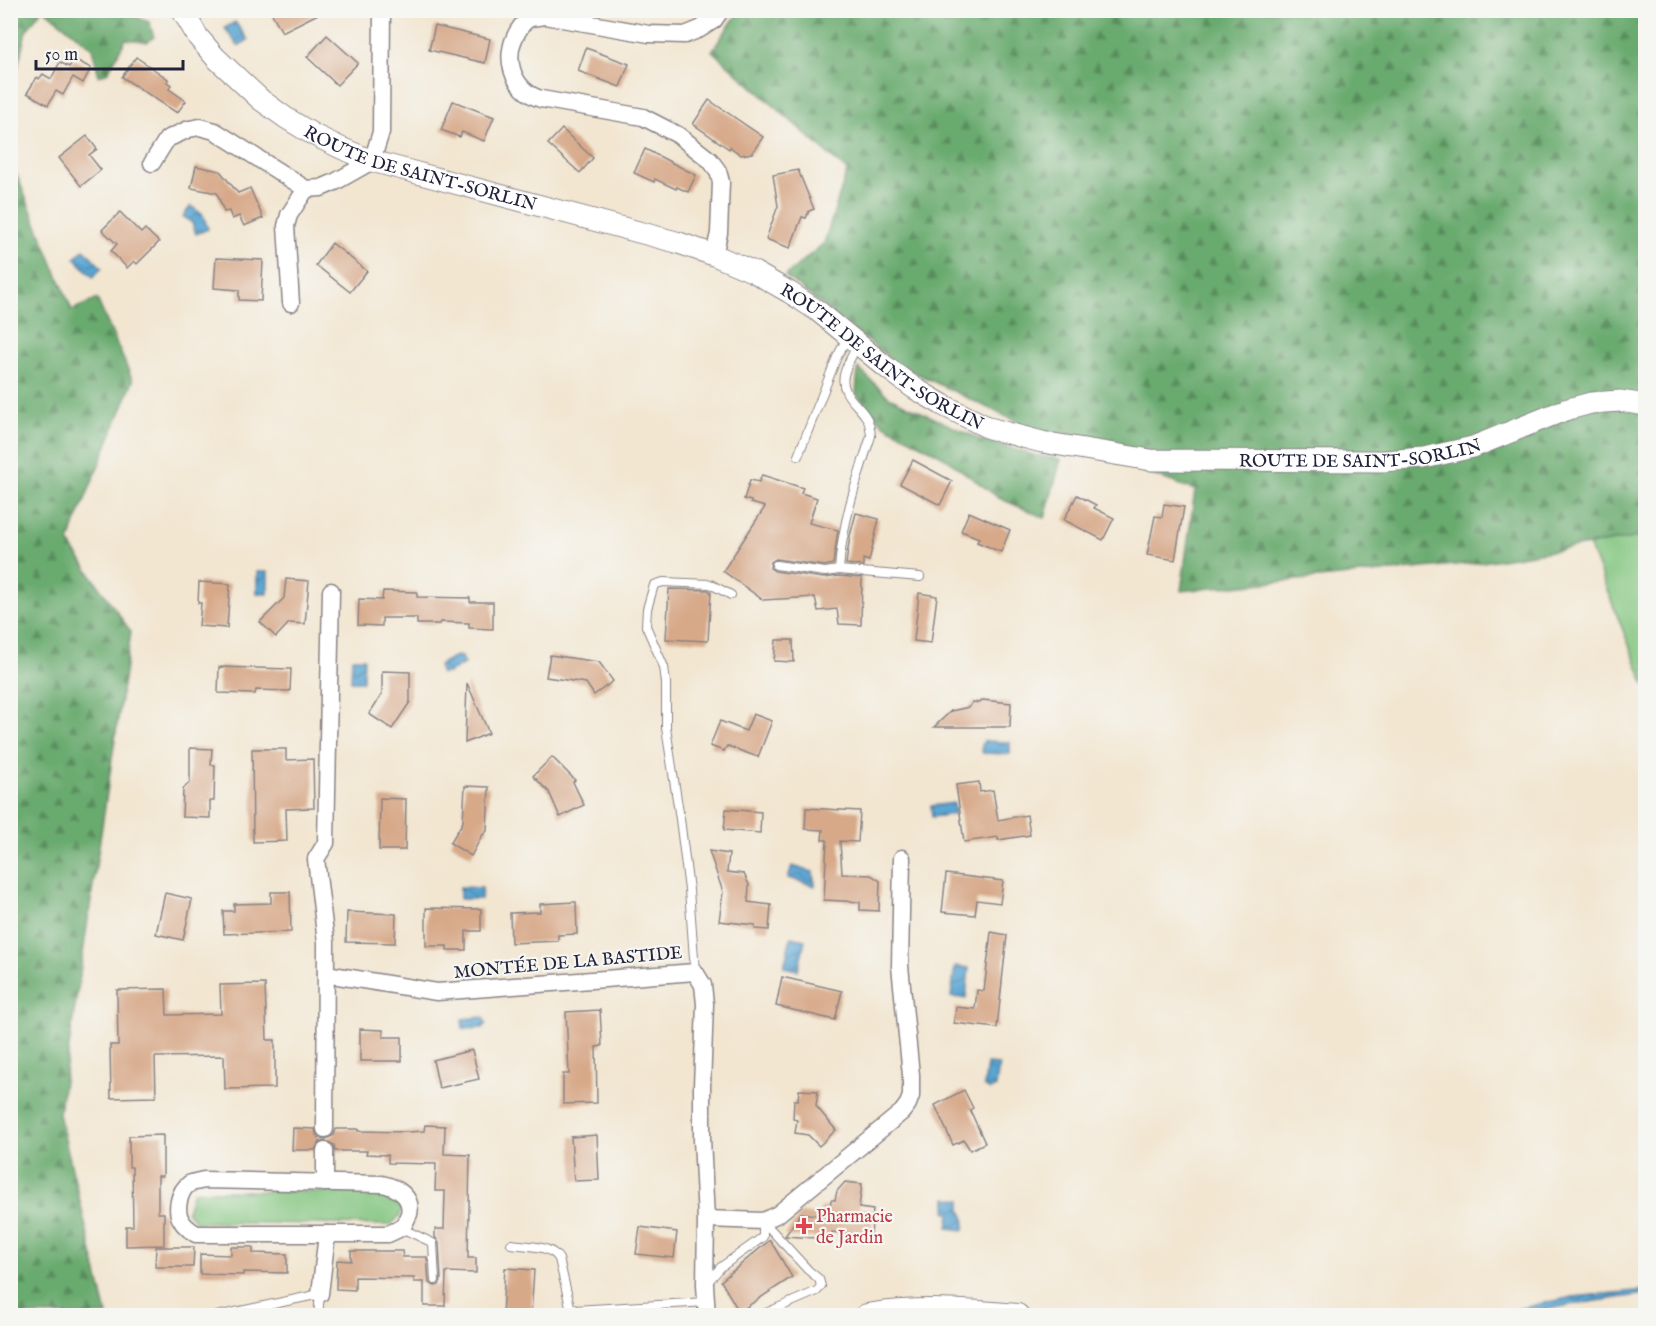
<svg xmlns="http://www.w3.org/2000/svg" width="1656" height="1326" font-family="'IM FELL English',serif">
  <style>
    .green { fill: #82c57f; stroke: #52745d; stroke-width: 1.5 }
    .forest { fill: url(#forest-firs); stroke: #466654; stroke-width: 1.5 }
    .water { fill: url(#water-waves); stroke: #3e6486; stroke-width: 1.5 }
    .building { fill: #d7a989 }
    .lines { fill: none; stroke-linecap: round; stroke-linejoin: round }
    .service-casing { stroke: #8a8486; stroke-width: 10 }
    .minor-casing { stroke: #8a8486; stroke-width: 19 }
    .tertiary-casing { stroke: #8a8486; stroke-width: 23 }
    .secondary-casing { stroke: #8a8486; stroke-width: 26 }
    .service { stroke: #fff; stroke-width: 8 }
    .minor { stroke: #fff; stroke-width: 16 }
    .tertiary { stroke: #fff; stroke-width: 21 }
    .secondary { stroke: #fff; stroke-width: 24 }
    .health-dot { fill: #e0444e; stroke: #f6f6f2; stroke-width: 2 }
    .labels { text-anchor: middle; stroke-width: 4.5; stroke-linejoin: round; paint-order: stroke }
    .street-label { font-size: 18px; fill: #22223b; stroke: #f6f6f2 }
    .health-label { font-size: 18px; fill: #be3a42; stroke: #f6f6f2; text-anchor: start }
  </style>
  <defs>
    <pattern id="forest-firs" width="22" height="20" patternUnits="userSpaceOnUse" patternTransform="scale(1.5)"><rect width="22" height="20" fill="#69aa6e"/><path d="M5 1l3.5 6h-7zM16 11l3.5 6h-7z" fill="#568a5c"/></pattern>
    <pattern id="water-waves" width="16" height="10" patternUnits="userSpaceOnUse" patternTransform="scale(1.5)"><rect width="16" height="10" fill="#5aa5d2"/><path d="M0 5q4-4 8 0t8 0" fill="none" stroke="#4a86ac"/></pattern>
  </defs>
  <rect width="100%" height="100%" fill="#f6f6f2"/>
  <filter id="ink" filterUnits="userSpaceOnUse"><feTurbulence type="fractalNoise" baseFrequency=".0167" numOctaves="2"/><feDisplacementMap in="SourceGraphic" scale="12" xChannelSelector="R" yChannelSelector="G"/><feConvolveMatrix kernelMatrix="1 2 1 2 8 2 1 2 1" color-interpolation-filters="sRGB"/></filter>
  <filter id="wash" filterUnits="userSpaceOnUse"><feTurbulence type="fractalNoise" baseFrequency=".008" numOctaves="4" result="noise"/><feDisplacementMap in="SourceGraphic" scale="24" xChannelSelector="R" yChannelSelector="G"/><feGaussianBlur stdDeviation="1.35" result="paint"/><feColorMatrix in="noise" values="0 0 0 0 0 0 0 0 0 0 0 0 0 0 0 0 0 1.4 0 .05"/><feComposite in="paint" operator="in"/></filter>
  <g filter="url(#wash)">
    <rect width="100%" height="100%" fill="#f2e6d1"/>
    <g class="green">
      <polygon points="1645,536 1645,685 1589,545"/>
      <polygon points="208,1191 390,1192 402,1206 400,1216 390,1225 196,1222 187,1211 193,1192"/>
    </g>
    <g class="forest">
      <polygon points="11,10 41,11 26,31 11,96"/>
      <polygon points="740,10 1645,11 1645,536 1476,563 1181,591 1195,490 1053,439 897,364 785,276 824,243 847,171 712,51"/>
      <polygon points="46,11 122,11 149,22 154,37 147,42 126,39 108,72 99,76 92,48"/>
      <polygon points="10,159 72,310 97,299 133,381 73,529 69,543 131,632 59,1114 107,1315 11,1315"/>
      <polygon points="858,368 889,397 977,438 1034,455 1061,459 1045,518 999,498 942,456 884,425 856,394"/>
    </g>
    <g class="water">
      <polygon points="235,22 248,40 238,46 225,28"/>
      <polygon points="191,206 203,215 208,229 196,234 192,223 183,216"/>
      <polygon points="84,249 102,268 93,277 75,258"/>
      <polygon points="257,572 268,572 268,594 257,593"/>
      <polygon points="456,656 461,657 464,664 448,673 441,674 438,667 444,662"/>
      <polygon points="352,658 364,658 363,681 351,681"/>
      <polygon points="984,741 1010,742 1010,754 983,753 982,751 982,744"/>
      <polygon points="954,803 955,814 932,817 931,806"/>
      <path d="M792,866l21,6c-1,6 3,9 2,14l-27,-8z"/>
      <polygon points="460,887 482,888 481,899 460,899"/>
      <polygon points="791,937 805,940 798,970 784,967"/>
      <polygon points="955,966 969,968 966,998 951,997"/>
      <polygon points="483,1017 486,1023 483,1028 463,1029 462,1019"/>
      <polygon points="987,1064 999,1065 996,1087 990,1090 984,1086"/>
      <polygon points="947,1198 961,1200 961,1210 965,1219 964,1230 948,1228 950,1214 946,1211"/>
      <polygon points="1645,1290 1645,1294 1569,1305 1521,1315 1490,1315 1573,1297"/>
    </g>
    <g id="blocks">
      <g class="building">
        <polygon points="270,10 326,10 282,32"/>
        <polygon points="435,26 490,39 485,63 429,50"/>
        <polygon points="327,35 358,63 337,85 307,57"/>
        <polygon points="586,48 629,64 620,87 578,71"/>
        <polygon points="136,57 168,79 167,82 171,85 169,89 186,101 177,113 122,77"/>
        <polygon points="74,59 91,68 83,83 73,77 63,95 56,91 48,105 27,93 37,77 39,79 43,74 51,79 60,62 69,67"/>
        <polygon points="709,100 763,137 752,153 741,155 730,147 729,149 693,124"/>
        <polygon points="453,101 494,117 484,141 462,132 460,137 441,130"/>
        <polygon points="562,129 593,158 580,173 548,144"/>
        <polygon points="87,136 97,149 89,155 101,170 81,186 59,158"/>
        <polygon points="645,149 696,175 688,192 677,187 676,189 655,179 654,182 634,173"/>
        <polygon points="196,166 220,171 238,193 250,188 263,218 244,226 239,216 232,219 229,211 224,212 217,193 191,188"/>
        <polygon points="798,170 814,209 809,211 806,218 802,217 790,248 766,239 778,206 773,175"/>
        <polygon points="120,212 141,233 145,229 159,242 137,264 134,261 127,268 111,251 117,244 102,230"/>
        <polygon points="332,243 367,271 350,292 316,265"/>
        <polygon points="216,258 263,260 261,301 239,300 239,290 214,288"/>
        <polygon points="913,460 952,481 940,505 900,484"/>
        <polygon points="762,475 803,488 801,493 817,498 809,523 838,530 833,564 825,566 776,559 771,562 770,568 775,571 824,578 839,576 862,578 861,625 839,624 837,609 818,611 815,597 763,600 723,571 765,507 751,503 751,501 744,499 750,480 759,482"/>
        <polygon points="1077,495 1096,505 1094,508 1114,518 1103,540 1064,520"/>
        <polygon points="1164,504 1184,507 1175,560 1147,555 1155,516 1162,517"/>
        <polygon points="969,512 1010,530 1001,552 977,542 979,538 961,531"/>
        <polygon points="856,513 879,519 869,561 863,559 863,566 846,564 850,536"/>
        <polygon points="286,579 309,581 305,624 289,623 276,637 260,622 284,598"/>
        <polygon points="199,582 230,584 227,628 199,626 201,603 198,603"/>
        <polygon points="669,589 708,590 711,592 708,641 666,639"/>
        <polygon points="383,591 417,592 417,597 470,598 470,602 493,602 493,629 469,628 469,623 440,622 440,624 417,624 417,618 382,618 382,626 358,625 359,599 382,600"/>
        <polygon points="919,593 937,596 931,643 914,641"/>
        <polygon points="776,640 793,640 794,662 774,661"/>
        <polygon points="550,655 599,662 613,681 594,695 586,683 546,677"/>
        <polygon points="219,667 291,669 290,691 256,690 255,694 218,693"/>
        <polygon points="382,671 410,672 410,702 392,729 369,714 382,694"/>
        <polygon points="467,683 489,733 465,743"/>
        <polygon points="982,700 1011,703 1010,727 934,727 951,711 969,707 973,702 980,703"/>
        <polygon points="753,714 772,721 758,757 727,746 724,751 710,746 720,721 746,731"/>
        <polygon points="190,748 212,749 211,765 215,765 214,801 210,801 210,818 182,817 183,789 190,782"/>
        <polygon points="252,749 286,749 286,760 313,759 314,808 286,809 287,841 253,842"/>
        <polygon points="552,757 575,780 573,782 584,805 560,817 549,792 533,776"/>
        <polygon points="979,782 980,792 993,790 998,820 1027,815 1030,835 998,840 998,837 964,842 956,785"/>
        <polygon points="465,786 489,787 487,831 482,836 471,856 450,843 463,822"/>
        <polygon points="380,798 406,799 405,850 379,850"/>
        <polygon points="806,808 860,811 858,842 840,841 842,874 871,875 880,881 879,911 860,910 860,902 824,900 827,840 822,840 823,830 805,829"/>
        <polygon points="726,809 761,812 760,833 724,830"/>
        <polygon points="709,851 729,854 727,872 744,874 749,885 748,902 771,905 769,930 755,929 755,925 719,921 723,892"/>
        <polygon points="946,874 1003,881 1000,903 977,900 975,915 942,912"/>
        <polygon points="271,892 290,892 291,932 224,934 223,911 234,911 234,904 271,903"/>
        <polygon points="165,893 192,899 183,940 156,934"/>
        <polygon points="575,902 576,902 577,934 558,935 558,941 511,943 510,913 540,912 540,904"/>
        <polygon points="426,908 481,909 481,931 466,931 466,950 447,950 447,946 426,946"/>
        <polygon points="347,912 396,914 395,943 346,942"/>
        <polygon points="991,932 1007,935 997,1028 954,1023 956,1007 975,1009 977,990 984,991"/>
        <polygon points="782,977 842,991 835,1020 776,1006"/>
        <polygon points="265,984 267,1040 275,1040 275,1088 225,1089 224,1056 155,1057 156,1097 111,1098 110,1045 118,1045 117,990 166,989 167,1015 221,1014 220,985"/>
        <polygon points="600,1010 602,1046 596,1047 597,1103 563,1104 563,1074 569,1074 566,1012"/>
        <polygon points="360,1029 383,1030 383,1037 402,1037 402,1061 360,1061"/>
        <polygon points="472,1050 479,1079 439,1088 433,1060"/>
        <polygon points="799,1090 818,1091 816,1106 836,1130 819,1146 808,1135 795,1133 797,1120 793,1119 794,1100 798,1100"/>
        <polygon points="964,1090 973,1108 970,1110 985,1143 970,1150 964,1140 953,1145 935,1105"/>
        <polygon points="425,1125 445,1126 444,1154 470,1155 468,1258 476,1258 476,1273 446,1272 445,1306 424,1306 424,1282 414,1282 414,1278 355,1277 355,1290 336,1289 337,1260 351,1261 351,1251 402,1251 403,1257 427,1257 429,1283 435,1286 439,1285 441,1280 439,1243 435,1237 435,1229 444,1229 445,1191 435,1191 436,1164 388,1163 388,1155 366,1154 367,1151 335,1151 334,1145 326,1141 319,1142 315,1150 292,1150 293,1128 315,1129 316,1134 319,1138 326,1139 334,1135 336,1129 358,1129 358,1131 408,1132 424,1131"/>
        <polygon points="163,1135 163,1176 158,1176 158,1213 164,1213 164,1245 126,1246 126,1226 133,1226 132,1167 129,1167 129,1136"/>
        <polygon points="597,1135 599,1180 574,1181 571,1137"/>
        <polygon points="845,1182 862,1184 859,1208 873,1210 871,1236 832,1232 831,1239 785,1236 801,1213 818,1215 821,1207 830,1207 831,1200 835,1200 837,1191"/>
        <polygon points="640,1227 677,1232 674,1258 636,1254"/>
        <polygon points="770,1240 792,1277 739,1312 721,1281"/>
        <polygon points="156,1247 194,1247 193,1267 155,1267"/>
        <polygon points="231,1247 253,1247 253,1253 287,1254 287,1273 243,1272 243,1275 200,1274 200,1254 231,1255"/>
        <polygon points="505,1268 534,1270 531,1316 502,1316"/>
      </g>
    </g>
  </g>
  <g filter="url(#ink)">
    <use href="#blocks" fill-opacity="0" stroke="#8a8486" stroke-width="1.5"/>
    <g class="lines">
      <defs>
        <g id="service">
          <polyline points="798,456 837,357 848,336"/>
          <path d="M776,565l49,7 14,-2c3,-47 18,-91 32,-134 -1,-7 -1,-14 -5,-19 -9,-14 -26,-23 -22,-42 2,-10 9,-21 14,-31"/>
          <polyline points="839,570 920,577"/>
          <polyline points="695,972 689,890 680,819 666,728 666,683 664,667 646,626 647,609 654,585 663,582 710,584 731,595"/>
          <polyline points="401,1228 433,1243 435,1280"/>
          <path d="M511,1244c15,2 40,1 48,15l11,47 6,4 130,-8"/>
          <polyline points="706,1284 721,1267 763,1237 763,1221"/>
          <polyline points="217,1316 320,1294 318,1316"/>
          <polyline points="759,1316 817,1291 821,1286 819,1279 808,1270 763,1221"/>
        </g>
        <g id="minor">
          <polyline points="152,163 167,139 189,129 200,127 215,131 306,189"/>
          <path d="M714,255l5,-22 2,-51 -3,-11 -8,-11 -32,-25 -35,-18 -102,-18c-29,-9 -39,-42 -23,-68 3,-5 7,-11 13,-13 4,-1 10,-1 14,-2l104,18 36,1 15,-6 14,-9 7,-10"/>
          <polyline points="291,303 286,226 289,215 306,189 321,188 335,182 372,161 381,132 382,10"/>
          <polyline points="326,974 437,992 695,972 703,985 705,1004 702,1087 702,1139 706,1219 705,1285 707,1316"/>
          <polyline points="325,1129 326,942 316,859 326,843 331,591"/>
          <path d="M204,1180l178,4c15,3 31,13 27,30 -2,4 -4,10 -7,13 -4,3 -10,5 -14,7h-192c-6,-4 -12,-8 -15,-14 -6,-10 -2,-29 8,-36 4,-2 11,-3 15,-4z"/>
          <polyline points="325,1183 325,1151"/>
          <polyline points="706,1219 763,1221 778,1214 902,1112 908,1104 911,1096 911,1075 900,966 902,858"/>
          <polyline points="320,1294 327,1234"/>
        </g>
        <g id="tertiary">
          <path id="s1" d="M182,10l16,27 18,21 45,42 25,18 28,17 27,13 31,13 304,81 38,13 40,17 35,20 29,19 68,56 28,21 29,17 46,23 53,14 109,18 232,1 41,-3 49,-11 92,-37 26,-7 29,-2 26,4"/>
        </g>
        <path id="secondary" d="M867,1316c50,-8 100,-5 150,0"/>
      </defs>
      <use href="#service" class="service-casing"/>
      <use href="#minor" class="minor-casing"/>
      <use href="#tertiary" class="tertiary-casing"/>
      <use href="#secondary" class="secondary-casing"/>
      <use href="#service" class="service"/>
      <use href="#minor" class="minor"/>
      <use href="#tertiary" class="tertiary"/>
      <use href="#secondary" class="secondary"/>
    </g>
  </g>
  <path class="health-dot" d="M801 1217h6v6h6v6h-6v6h-6v-6h-6v-6h6z"/>
  <g class="labels">
    <g class="street-label">
      <text dy="6" stroke="none"><textPath href="#s1" startOffset="296">ROUTE DE SAINT-SORLIN</textPath></text>
      <text dy="6" stroke="none"><textPath href="#s1" startOffset="800">ROUTE DE SAINT-SORLIN</textPath></text>
      <text dy="6" stroke="none"><textPath href="#s1" startOffset="1304">ROUTE DE SAINT-SORLIN</textPath></text>
      <text transform="translate(568 962) rotate(-5)" y="6">MONTÉE DE LA BASTIDE</text>
    </g>
    <g class="health-label">
      <text x="816" y="1222">Pharmacie<tspan x="816" dy="21">de Jardin</tspan></text>
    </g>
  </g>
  <rect width="1656" height="1326" fill="none" stroke="#f6f6f2" stroke-width="36"/>
  <path d="M36 60v9h147v-9" fill="none" stroke="#22223b" stroke-width="3"/>
  <text x="45" y="60" font-size="18" fill="#22223b" stroke="#f6f6f2" stroke-width="4.5" paint-order="stroke">50 m</text>
</svg>
